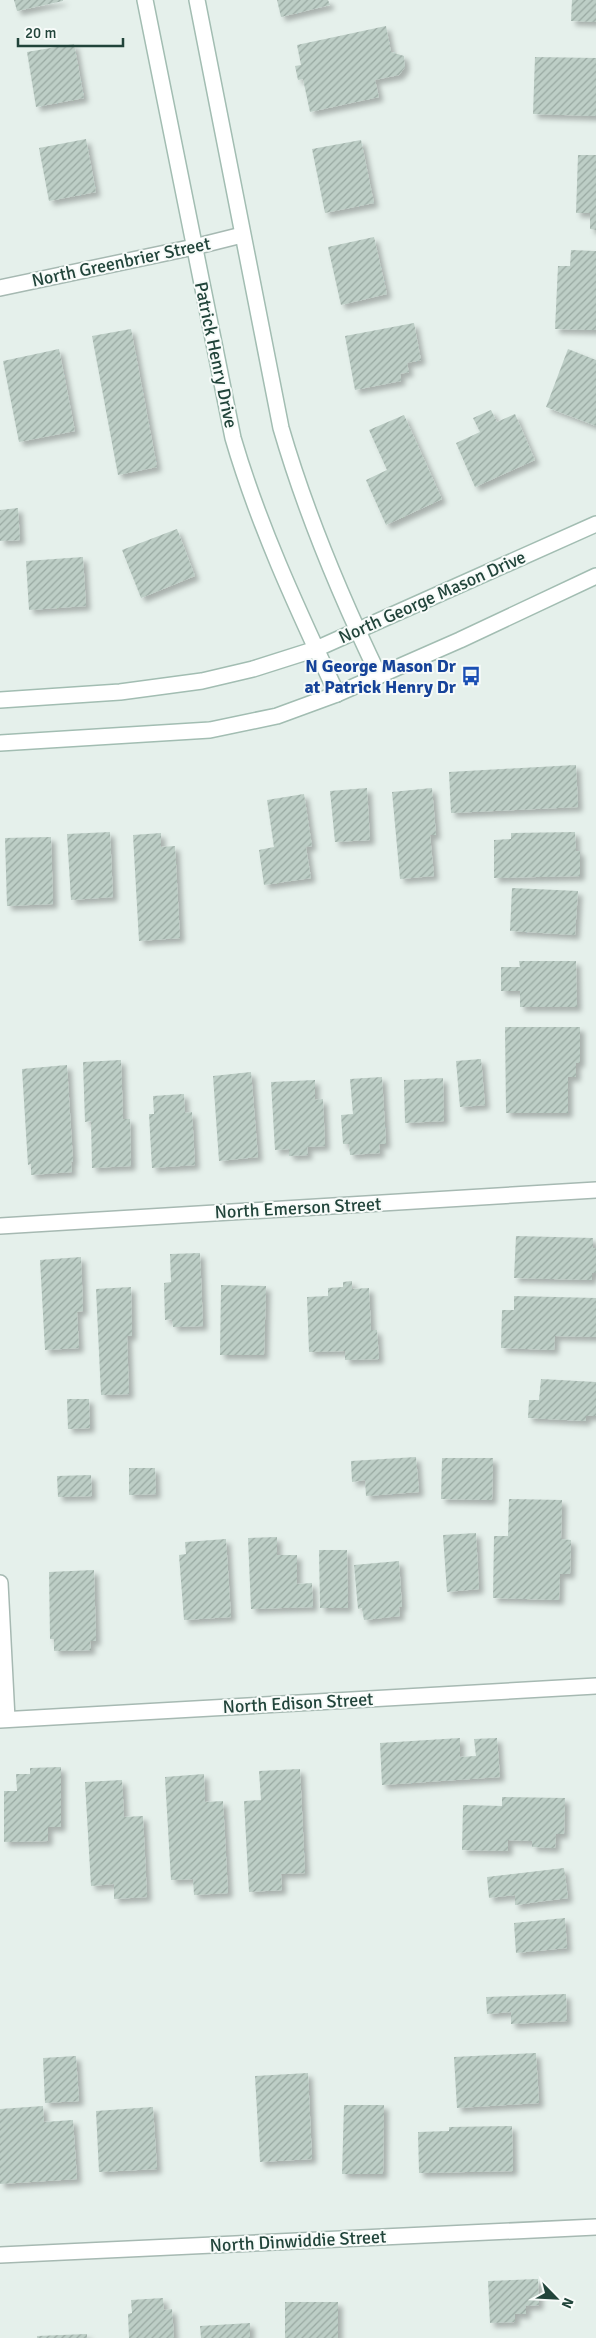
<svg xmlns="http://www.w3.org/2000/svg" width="596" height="2338" font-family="Signika,sans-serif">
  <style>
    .building { fill: url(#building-hatch); filter: url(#shadow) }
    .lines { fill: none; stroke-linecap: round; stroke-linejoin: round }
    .street-casing { stroke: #a6b9b2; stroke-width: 18 }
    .secondary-casing { stroke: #a2bdb2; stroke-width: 18 }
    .street { stroke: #fff; stroke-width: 15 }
    .secondary { stroke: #fff; stroke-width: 15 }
    .labels { text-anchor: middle; stroke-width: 4; stroke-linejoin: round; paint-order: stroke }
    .street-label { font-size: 18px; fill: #21443a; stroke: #f7fbf9 }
    .transit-label { font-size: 18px; font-weight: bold; fill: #164399; stroke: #f7fbf9; text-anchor: end }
  </style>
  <defs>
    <pattern id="building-hatch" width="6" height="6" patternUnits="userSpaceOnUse" patternTransform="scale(1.25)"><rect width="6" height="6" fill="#bdcec6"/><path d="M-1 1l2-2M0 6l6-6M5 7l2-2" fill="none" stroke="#99a9a2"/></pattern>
    <filter id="shadow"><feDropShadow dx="4.5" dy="4.5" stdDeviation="2.5" flood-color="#0004"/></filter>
  </defs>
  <rect width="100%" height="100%" fill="#e5f0eb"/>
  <g class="building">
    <polygon points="14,0 63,0 63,1 17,11"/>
    <polygon points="277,0 328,0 330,5 281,17"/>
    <polygon points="572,0 596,0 596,22 571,21"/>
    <polygon points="386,26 391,52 404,56 405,67 399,75 375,80 379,97 310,112 303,79 298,80 295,66 301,65 297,45"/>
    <polygon points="74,44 84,98 36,107 27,52"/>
    <polygon points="535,57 596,58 596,116 533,114"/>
    <polygon points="86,139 96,192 49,201 39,148"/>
    <polygon points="361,140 374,203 325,213 312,149"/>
    <polygon points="578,155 596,155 596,230 590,229 590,213 576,213"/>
    <polygon points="374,237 387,294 341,305 328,247"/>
    <polygon points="571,250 596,251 596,330 555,329 558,266 570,266"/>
    <polygon points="414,323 421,360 407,363 409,372 400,374 401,381 355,390 345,336"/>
    <polygon points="131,329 157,467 118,475 92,336"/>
    <polygon points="59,349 75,431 19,442 3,361"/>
    <polygon points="568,349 596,360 596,426 546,407"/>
    <polygon points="491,410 497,422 515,414 535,460 475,487 456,443 480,432 473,418"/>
    <polygon points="404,415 442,499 386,525 366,480 387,470 369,430"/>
    <polygon points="18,508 20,540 0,541 0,510"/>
    <polygon points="177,529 195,576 141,598 122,550"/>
    <polygon points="83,557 86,606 29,610 26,561"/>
    <polygon points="576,765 578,807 451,813 449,772"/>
    <polygon points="367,788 370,840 335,842 330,791"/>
    <polygon points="432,788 436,835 430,835 434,876 400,879 392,792"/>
    <polygon points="304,794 312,846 306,847 311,878 264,885 259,850 274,847 267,800"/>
    <polygon points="110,832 113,897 71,900 67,834"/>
    <polygon points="575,832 576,851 580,851 580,876 494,878 494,840 511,839 511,833"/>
    <polygon points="161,833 161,847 175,846 180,938 139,941 133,835"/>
    <polygon points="51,837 53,904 7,906 5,838"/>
    <polygon points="512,888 578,891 575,935 510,931"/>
    <polygon points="519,961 576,961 577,1007 520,1007 520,991 501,991 501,967 520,967"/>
    <polygon points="505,1027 580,1027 580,1063 576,1063 576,1077 568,1077 568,1113 506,1113"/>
    <polygon points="481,1059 485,1105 460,1107 456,1061"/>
    <polygon points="121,1060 123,1119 130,1119 131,1166 92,1168 91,1121 85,1122 83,1062"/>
    <polygon points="67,1065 73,1161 71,1162 72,1172 31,1175 31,1164 28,1165 22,1069"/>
    <polygon points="251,1072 258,1157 219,1161 213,1076"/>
    <polygon points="382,1077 386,1144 379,1144 380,1153 350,1155 349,1144 343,1144 341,1115 353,1114 350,1079"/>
    <polygon points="443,1078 444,1121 405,1123 404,1080"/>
    <polygon points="315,1080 315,1100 323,1099 325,1146 307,1147 308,1155 289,1156 289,1149 275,1150 271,1082"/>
    <polygon points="184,1094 185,1113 192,1112 195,1165 152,1168 149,1114 154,1114 153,1096"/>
    <polygon points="516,1236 593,1238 593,1248 596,1248 596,1273 592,1273 592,1280 514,1278"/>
    <polygon points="200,1253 203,1326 173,1327 172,1319 165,1320 164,1283 171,1282 170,1254"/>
    <polygon points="81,1257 83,1311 77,1312 79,1348 45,1350 40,1260"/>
    <polygon points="352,1281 352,1289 369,1288 371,1330 377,1330 379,1359 345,1360 345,1351 309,1352 307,1297 328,1296 328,1288 343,1287 343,1282"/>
    <polygon points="221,1285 266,1286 264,1355 220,1355"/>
    <polygon points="131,1287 132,1336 127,1336 129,1394 101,1395 96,1289"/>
    <polygon points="514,1296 596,1298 596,1337 555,1336 554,1350 501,1348 502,1310 514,1310"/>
    <polygon points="541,1379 596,1382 596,1416 586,1416 586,1421 528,1418 529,1400 539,1400"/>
    <polygon points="67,1399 89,1399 90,1428 68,1429"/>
    <polygon points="416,1457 419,1492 366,1496 365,1480 352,1482 351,1461"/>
    <polygon points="442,1458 493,1458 492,1500 441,1499"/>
    <polygon points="129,1468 155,1468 156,1494 129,1495"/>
    <polygon points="91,1475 92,1496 58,1497 57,1476"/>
    <polygon points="509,1499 562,1500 561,1539 571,1540 570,1574 560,1574 559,1600 493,1598 494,1536 508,1536"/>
    <polygon points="476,1533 479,1589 447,1592 443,1535"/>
    <polygon points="277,1537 277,1555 297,1555 297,1584 312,1583 313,1607 251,1609 248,1538"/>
    <polygon points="226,1539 231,1617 184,1620 179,1555 186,1554 185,1542"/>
    <polygon points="319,1550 347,1550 348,1608 320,1608"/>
    <polygon points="399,1561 402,1607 399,1607 400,1616 364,1620 362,1608 358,1609 354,1565"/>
    <polygon points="94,1570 96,1641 90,1641 91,1650 54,1651 54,1639 50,1639 49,1572"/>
    <polygon points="460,1738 460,1757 476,1756 474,1739 497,1738 500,1777 382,1785 380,1743"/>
    <polygon points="61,1767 61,1827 48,1827 48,1841 4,1842 4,1791 17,1791 16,1774 30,1774 30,1768"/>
    <polygon points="300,1769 305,1873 281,1874 282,1890 249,1892 244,1801 261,1800 259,1771"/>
    <polygon points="204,1774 205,1802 223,1801 228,1893 194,1895 193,1879 171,1880 165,1777"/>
    <polygon points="122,1780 124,1817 143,1816 147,1897 114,1899 114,1884 91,1886 85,1782"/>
    <polygon points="502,1797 565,1798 564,1834 556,1834 555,1848 532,1847 532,1841 508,1840 508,1851 462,1850 463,1805 502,1806"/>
    <polygon points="564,1868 568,1898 515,1905 515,1895 489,1898 487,1877"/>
    <polygon points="565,1918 567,1948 516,1953 514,1923"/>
    <polygon points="566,1994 567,2021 511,2024 511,2012 487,2014 486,1997"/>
    <polygon points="536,2053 539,2103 457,2108 454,2057"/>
    <polygon points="76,2056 79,2101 45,2103 43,2058"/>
    <polygon points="308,2073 312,2159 260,2162 255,2076"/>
    <polygon points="344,2105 384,2105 383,2174 342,2174"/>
    <polygon points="43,2106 44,2122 73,2120 77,2179 0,2184 0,2109"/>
    <polygon points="153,2107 157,2169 99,2172 96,2111"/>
    <polygon points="512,2126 513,2171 419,2173 418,2132 449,2131 449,2127"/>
    <polygon points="538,2279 539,2305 526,2306 526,2314 515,2314 515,2322 490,2323 488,2281"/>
    <polygon points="163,2298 164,2310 172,2309 174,2338 129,2338 128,2314 132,2313 131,2300"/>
    <rect x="285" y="2302" width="53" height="36"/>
    <polygon points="250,2323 250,2338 201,2338 200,2326"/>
    <polygon points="87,2334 87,2338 37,2338 37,2336"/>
  </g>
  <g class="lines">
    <defs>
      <g id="street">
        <polyline points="0,288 194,247 242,235"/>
        <polyline points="0,1226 596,1190"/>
        <polyline points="0,1583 7,1719"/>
        <polyline points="0,1720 596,1686"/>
        <polyline points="0,2255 596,2227"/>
      </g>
      <g id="secondary">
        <path d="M145,0l88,438c26,89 65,172 104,256"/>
        <path d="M197,0l84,428c25,86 59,167 98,248"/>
        <polyline points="0,700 120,692 202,681 253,669 316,649 596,524"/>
        <polyline points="0,743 210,730 277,716 337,694 460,640 596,576"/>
      </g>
    </defs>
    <use href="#street" class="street-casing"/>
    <use href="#secondary" class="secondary-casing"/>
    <use href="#street" class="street"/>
    <use href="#secondary" class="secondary"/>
  </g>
  <defs>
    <symbol id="bus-bare" viewBox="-9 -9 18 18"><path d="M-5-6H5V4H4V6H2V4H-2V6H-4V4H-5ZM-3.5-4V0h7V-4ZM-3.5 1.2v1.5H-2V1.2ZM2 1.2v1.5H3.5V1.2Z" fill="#1a4fb4" stroke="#f7fbf9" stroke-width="2.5" paint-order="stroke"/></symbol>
  </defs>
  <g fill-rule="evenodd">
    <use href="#bus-bare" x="457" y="662" width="28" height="28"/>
  </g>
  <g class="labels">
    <g class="street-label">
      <text transform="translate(121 262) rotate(-12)" y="6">North Greenbrier Street</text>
      <text transform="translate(216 355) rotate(78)" y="6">Patrick Henry Drive</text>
      <text transform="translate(432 597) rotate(-24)" y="6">North George Mason Drive</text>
      <text transform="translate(298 1208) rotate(-3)" y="6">North Emerson Street</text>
      <text transform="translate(298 1703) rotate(-3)" y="6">North Edison Street</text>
      <text transform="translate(298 2241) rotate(-3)" y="6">North Dinwiddie Street</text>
    </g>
    <g class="transit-label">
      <text x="456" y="672">N George Mason Dr<tspan x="456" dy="21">at Patrick Henry Dr</tspan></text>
    </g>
  </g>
  <g transform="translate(556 2298) rotate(114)" stroke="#f7fbf9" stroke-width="4" paint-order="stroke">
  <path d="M0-4L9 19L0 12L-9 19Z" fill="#21443a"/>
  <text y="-8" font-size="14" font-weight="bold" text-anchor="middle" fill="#21443a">N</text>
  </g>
  <path d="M18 38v8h105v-8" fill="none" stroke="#21443a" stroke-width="2.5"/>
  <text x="25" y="38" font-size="15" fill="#21443a" stroke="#f7fbf9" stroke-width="4" paint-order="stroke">20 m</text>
</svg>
